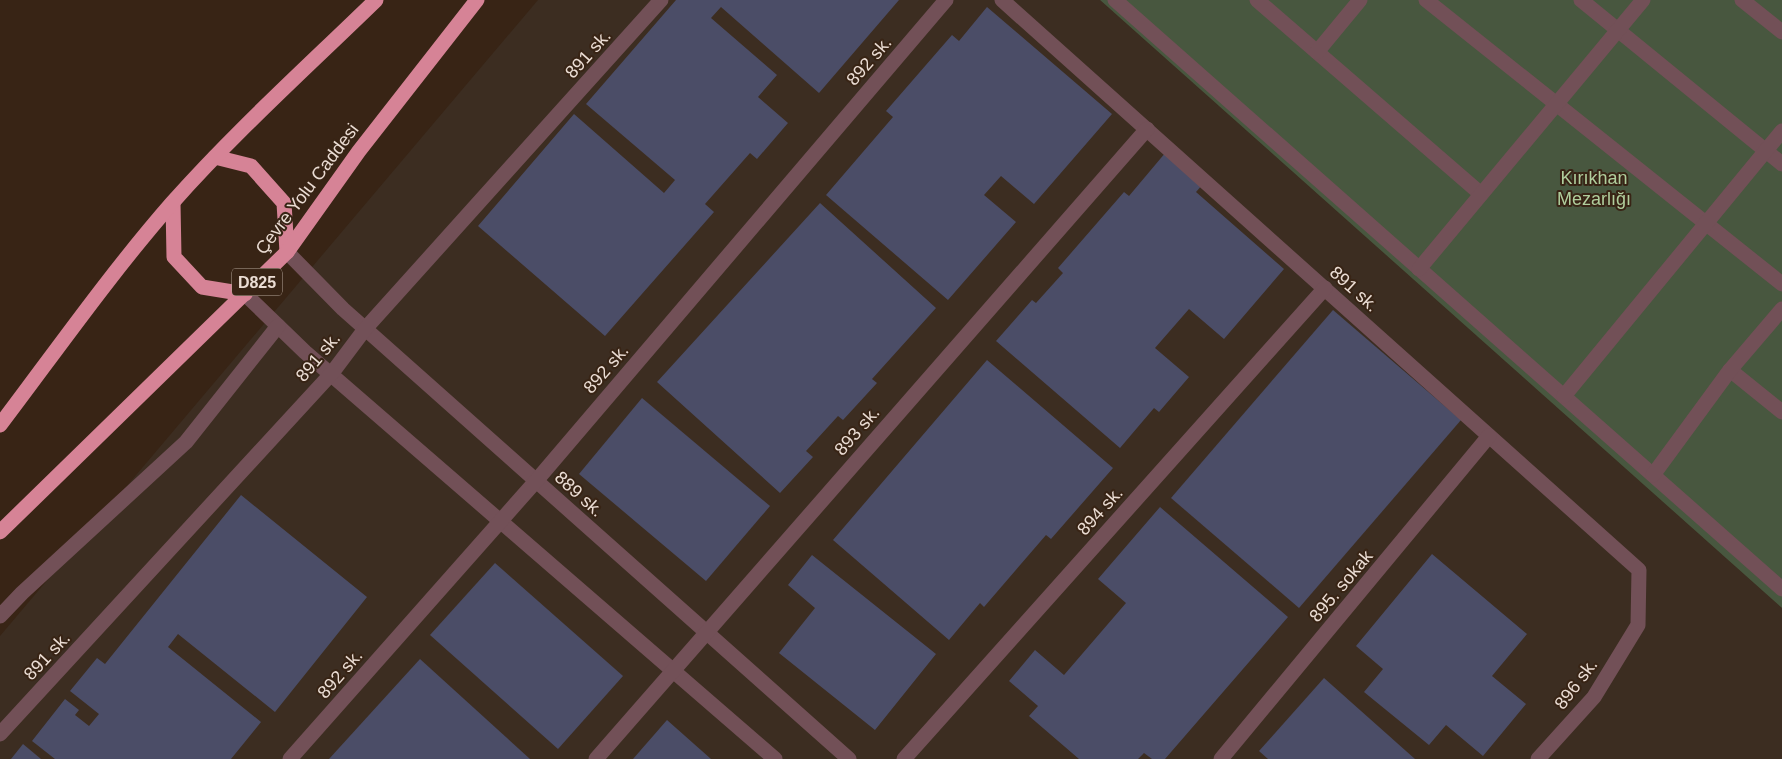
<svg xmlns="http://www.w3.org/2000/svg" width="1782" height="759" font-family="Helvetica,sans-serif">
  <style>
    .industrial { fill: #3c2d21 }
    .green { fill: #48573f }
    .building { fill: #4b4d67 }
    .lines { fill: none; stroke-linecap: round; stroke-linejoin: round }
    .minor { stroke: #725057; stroke-width: 15 }
    .highway { stroke: #d68396; stroke-width: 15 }
    .labels { text-anchor: middle; stroke-width: 4; stroke-linejoin: round; paint-order: stroke }
    .shield { fill: #382415; stroke: #b5a69b; stroke-width: 1 }
    .shield-label { font-size: 16px; font-weight: bold; fill: #ebddd4 }
    .street-label { font-size: 18px; fill: #ebddd4; stroke: #382415 }
    .park-label { font-size: 18px; fill: #b0ce9d; stroke: #382415 }
  </style>
  <rect width="100%" height="100%" fill="#382415"/>
  <polygon class="industrial" points="538,0 1100,0 1782,608 1782,759 0,759 0,636"/>
  <polygon class="green" points="1100,0 1782,0 1782,608"/>
  <g class="building">
    <polygon points="676,0 899,0 819,93 721,7 711,18 777,75 758,97 788,123 757,159 750,153 705,204 714,212 605,336 478,226 574,114 664,193 675,180 586,104"/>
    <polygon points="987,7 1112,114 1034,204 1001,176 984,195 1016,222 948,300 826,195 893,117 886,111 952,35 959,41"/>
    <polygon points="1166,152 1203,184 1196,192 1284,269 1224,339 1189,309 1155,348 1189,377 1159,412 1154,408 1120,448 996,341 1032,300 1036,303 1063,273 1058,268 1124,192 1129,196"/>
    <polygon points="820,203 936,308 872,379 877,383 843,420 838,416 806,451 813,457 780,493 657,382"/>
    <polygon points="1333,310 1461,420 1299,608 1171,498"/>
    <polygon points="987,360 1113,468 1051,539 1046,535 984,607 980,603 949,640 833,540"/>
    <polygon points="642,398 770,506 706,581 579,474"/>
    <polygon points="241,495 367,597 275,712 178,634 168,647 261,722 231,759 55,759 32,741 65,699 79,710 75,715 89,726 99,714 70,691 97,658 105,664"/>
    <polygon points="1160,507 1288,617 1165,759 1152,759 1144,753 1138,759 1079,759 1029,716 1038,706 1009,681 1035,650 1064,675 1126,603 1098,579"/>
    <polygon points="1432,554 1527,634 1492,676 1526,704 1483,756 1446,725 1429,745 1364,692 1383,669 1356,646"/>
    <polygon points="812,555 936,654 875,730 779,653 815,608 788,585"/>
    <polygon points="495,563 623,676 558,749 430,635"/>
    <polygon points="420,659 530,759 329,759"/>
    <polygon points="1324,678 1415,759 1268,759 1259,751"/>
    <polygon points="667,720 711,759 633,759"/>
    <polygon points="23,744 41,759 11,759"/>
  </g>
  <g class="lines">
    <g class="minor">
      <polyline points="1002,0 1639,570 1638,625 1594,697 1538,759"/>
      <polyline points="1115,0 1782,589"/>
      <polyline points="1257,0 1481,194"/>
      <polyline points="1426,0 1782,284"/>
      <polyline points="1581,0 1782,164"/>
      <polyline points="1742,0 1782,32"/>
      <polyline points="1317,52 1360,0"/>
      <polyline points="287,252 343,309 849,759"/>
      <polyline points="1419,269 1643,0"/>
      <polyline points="245,294 305,352 775,759"/>
      <polyline points="1730,370 1782,412"/>
      <polyline points="1564,396 1782,131"/>
      <polyline points="1653,475 1730,370 1782,309"/>
      <polyline points="0,616 22,593 186,442 278,326"/>
      <polyline points="0,734 332,373 365,329 661,0"/>
      <polyline points="290,759 536,481 946,0"/>
      <polyline points="596,759 1147,129"/>
      <polyline points="904,759 1325,288"/>
      <polyline points="1221,759 1489,436"/>
    </g>
    <g class="highway">
      <polyline points="215,157 251,166 284,203 287,252"/>
      <polyline points="173,203 174,257 202,287 245,294"/>
      <path d="M0,425c56,-74 110,-151 172,-222 63,-71 135,-136 204,-203"/>
      <polyline points="0,532 287,252 359,151 477,0"/>
    </g>
  </g>
  <g class="labels">
    <rect class="shield" x="232" y="268.5" width="50" height="27" rx="4"/>
    <g class="shield-label">
      <text x="257" y="288">D825</text>
    </g>
    <g class="street-label">
      <text transform="translate(588 54) rotate(-48)" y="6">891 sk.</text>
      <text transform="translate(869 61) rotate(-49)" y="6">892 sk.</text>
      <text transform="translate(307 189) rotate(-53)" y="6">Çevre Yolu Caddesi</text>
      <text transform="translate(1354 289) rotate(42)" y="6">891 sk.</text>
      <text transform="translate(318 357) rotate(-50)" y="6">891 sk.</text>
      <text transform="translate(606 369) rotate(-49)" y="6">892 sk.</text>
      <text transform="translate(857 431) rotate(-49)" y="6">893 sk.</text>
      <text transform="translate(579 494) rotate(42)" y="6">889 sk.</text>
      <text transform="translate(1100 511) rotate(-48)" y="6">894 sk.</text>
      <text transform="translate(1341 586) rotate(-50)" y="6">895. sokak</text>
      <text transform="translate(47 656) rotate(-47)" y="6">891 sk.</text>
      <text transform="translate(340 674) rotate(-49)" y="6">892 sk.</text>
      <text transform="translate(1576 684) rotate(-53)" y="6">896 sk.</text>
    </g>
    <g class="park-label">
      <text x="1594" y="184">Kırıkhan<tspan x="1594" dy="21">Mezarlığı</tspan></text>
    </g>
  </g>
</svg>
